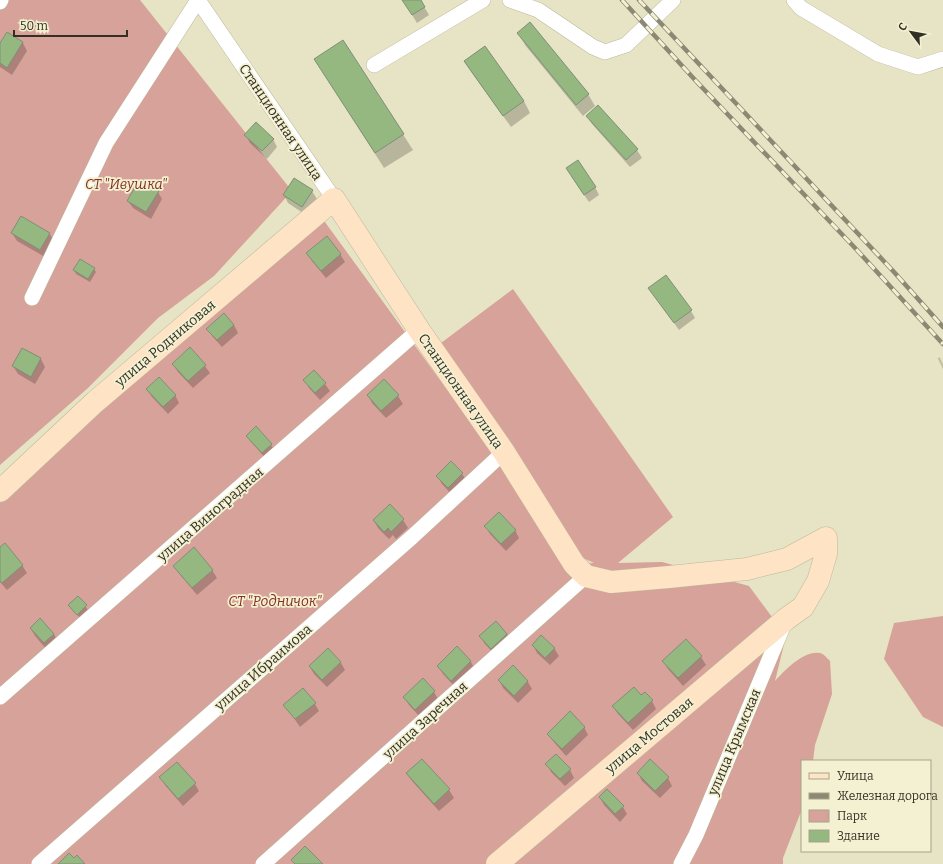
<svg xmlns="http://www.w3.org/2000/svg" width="943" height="864" font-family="Bitter,serif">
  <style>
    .green { fill: #d7a299 }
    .shadow { fill: #0003 }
    .building { fill: #94b880; stroke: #808f78 }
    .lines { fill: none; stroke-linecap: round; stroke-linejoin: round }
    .street-tunnel { stroke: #c3bfa5; stroke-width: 15; stroke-dasharray: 15 8; stroke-linecap: butt }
    .street-casing { stroke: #bcb89c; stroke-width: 16 }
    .secondary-casing { stroke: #bcb89c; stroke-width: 23 }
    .street { stroke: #fff; stroke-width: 15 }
    .secondary { stroke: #fee3c5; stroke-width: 22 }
    .rail-casing { stroke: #8b8874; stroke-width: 4.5 }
    .rail { stroke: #f4f0d2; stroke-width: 3; stroke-dasharray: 9; stroke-linecap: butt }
    .labels { text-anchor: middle; stroke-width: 3.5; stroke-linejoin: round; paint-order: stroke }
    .street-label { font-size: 14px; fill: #323025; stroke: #f4f0d2 }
    .park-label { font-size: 14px; font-style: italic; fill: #853126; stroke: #f4f0d2 }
  </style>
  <rect width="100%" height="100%" fill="#e7e3c5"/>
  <g class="green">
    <polygon points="0,0 140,0 292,191 214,276 158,318 88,388 0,465"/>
    <path d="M322,218l252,346 20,-1 -28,-13 -125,-207 72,-54 160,228 -55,46 44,-1 87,24 37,50 -11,45c10,-11 29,-31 45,-28 4,1 7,5 10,8l2,33 -17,51 -2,16h-11v48l-19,49v6h-783v-373z"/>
    <polygon points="943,616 943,727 923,717 884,659 894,623"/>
  </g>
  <g class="shadow">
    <polygon points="403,0 420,0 429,15 417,23"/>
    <polygon points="8,33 23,43 27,51 12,75 0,67 0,45"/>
    <polygon points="519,33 588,94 595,106 583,116 525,45"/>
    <polygon points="343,41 413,150 384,168 315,59"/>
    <polygon points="485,47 524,101 530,113 511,127 472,73 465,61"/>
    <polygon points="598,107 637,150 642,158 630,167 592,124 587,116"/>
    <polygon points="246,135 273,139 277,147 267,159 250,143"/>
    <polygon points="571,176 595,187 599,195 589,202"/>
    <polygon points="312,191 317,199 306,215 288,203 284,195"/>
    <polygon points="158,192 162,199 151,219 133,208 128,201"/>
    <polygon points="12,233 49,233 54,241 45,257 17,241"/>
    <polygon points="308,254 340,254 345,262 326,278 312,261"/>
    <polygon points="94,269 96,272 90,282 76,274 74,270"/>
    <polygon points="650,289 691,311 695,318 679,330"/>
    <polygon points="234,325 238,333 222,347 212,336 208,329"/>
    <polygon points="23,349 41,359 45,367 35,384 18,374 13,366"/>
    <polygon points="173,364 205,366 210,373 193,388 178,372"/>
    <polygon points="305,380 325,384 330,391 320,400 309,388"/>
    <polygon points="384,380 398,396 403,404 386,418 372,403 368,395"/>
    <polygon points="147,389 175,395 179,403 168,414 152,397"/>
    <polygon points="256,428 271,445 276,452 267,460 252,443 247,436"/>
    <polygon points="462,474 467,481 452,495 442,484 437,476"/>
    <polygon points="390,506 403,520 408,528 396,539 393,535 389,539 378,528 374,521"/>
    <polygon points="486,527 515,530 519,538 506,551 490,534"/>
    <polygon points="0,549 22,565 27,573 7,590 0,582"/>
    <polygon points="174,566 212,570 217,578 197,595 179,573"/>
    <polygon points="78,597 88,610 80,618 72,609"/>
    <polygon points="496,622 507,634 511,642 496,656 485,644 480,636"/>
    <polygon points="31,629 54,634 58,642 48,651 35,636"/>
    <polygon points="686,640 701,657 706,665 683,686 668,669 663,661"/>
    <polygon points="533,645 554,648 559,656 550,665 537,653"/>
    <polygon points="457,648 471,662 475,670 456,688 443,674 438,666"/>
    <polygon points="328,649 341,663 345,670 327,687 314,674 310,667"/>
    <polygon points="513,666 528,682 532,689 518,703 503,688 499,680"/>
    <polygon points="434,692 438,699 420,717 409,705 404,697"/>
    <polygon points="641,697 652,701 656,709 633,730 618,714 613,706"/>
    <polygon points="315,704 319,711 300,727 285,705"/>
    <polygon points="584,727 588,735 566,756 553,741 548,734"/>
    <polygon points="422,760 449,790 454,798 439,811 412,781 407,774"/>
    <polygon points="547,764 570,770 574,778 565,786 551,772"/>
    <polygon points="638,773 668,778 672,786 660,798 642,781"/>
    <polygon points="161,778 195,784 199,791 183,806 165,785"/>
    <polygon points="600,797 623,807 627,814 620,822 604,805"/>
  </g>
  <g class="building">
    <polygon points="402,0 421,0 425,7 412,15"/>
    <polygon points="530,22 589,94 576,105 517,33"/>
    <polygon points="7,32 23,42 7,68 0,63 0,43"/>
    <polygon points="343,40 404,134 375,153 314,59"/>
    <polygon points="485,46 524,101 503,116 464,61"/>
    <polygon points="598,105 638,149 626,160 586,116"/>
    <polygon points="256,122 274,139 262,151 244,135"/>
    <polygon points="578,160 596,187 584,195 566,168"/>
    <polygon points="294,178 313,190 302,207 283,195"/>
    <polygon points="139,180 159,191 146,212 127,201"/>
    <polygon points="21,216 50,233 40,250 11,233"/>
    <polygon points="327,236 341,254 321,271 306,253"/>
    <polygon points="80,259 95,268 88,279 73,270"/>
    <polygon points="666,275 692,310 674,323 648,288"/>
    <polygon points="224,313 234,325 217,340 206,329"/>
    <polygon points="190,347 206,365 188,381 172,364"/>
    <polygon points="22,348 41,358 31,377 12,366"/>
    <polygon points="314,370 326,383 315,393 303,380"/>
    <polygon points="159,377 176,395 163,407 146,389"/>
    <polygon points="384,379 399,395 381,411 367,395"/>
    <polygon points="256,426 272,444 262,453 246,436"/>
    <polygon points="451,461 463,473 448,488 436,476"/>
    <polygon points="390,504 404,519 391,532 388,528 384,532 373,520"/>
    <polygon points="499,512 516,530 501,544 484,526"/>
    <polygon points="5,543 23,565 2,583 0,581 0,547"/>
    <polygon points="194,547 213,570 192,588 173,566"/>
    <polygon points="78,596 87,605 77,615 68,605"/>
    <polygon points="40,618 54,634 44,643 30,628"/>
    <polygon points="496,621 507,634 491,649 479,636"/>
    <polygon points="541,635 555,648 545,658 532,645"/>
    <polygon points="686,639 702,656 678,678 662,661"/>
    <polygon points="457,646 471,661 451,681 437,666"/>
    <polygon points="328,648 341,662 322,680 309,666"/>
    <polygon points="513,665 528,681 514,696 498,680"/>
    <polygon points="423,678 435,691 415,710 403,697"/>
    <polygon points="634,687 641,695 645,692 653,700 628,723 612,706"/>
    <polygon points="303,688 316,703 295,719 283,705"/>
    <polygon points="570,711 585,727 562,749 547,734"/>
    <polygon points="556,754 571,769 560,779 545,764"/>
    <polygon points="422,759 450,789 434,804 406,773"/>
    <polygon points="650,759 669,777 655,791 637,773"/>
    <polygon points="177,762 196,783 178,799 159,777"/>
    <polygon points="607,789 624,806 615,814 599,797"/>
    <polygon points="305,846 323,864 295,864 291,860"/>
    <polygon points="69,853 74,858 77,855 85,864 58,864"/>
  </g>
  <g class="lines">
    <polyline class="street-tunnel" points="941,365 943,364"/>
    <defs>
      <g id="street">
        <polyline points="198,0 334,199"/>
        <polyline points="510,0 538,10 593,47 605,52 626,45 673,0"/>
        <polyline points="794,0 801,8 878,54 918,67 943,59"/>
        <polyline points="0,2 1,0"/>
        <polyline points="374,65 483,0"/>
        <polyline points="32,298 106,143 198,0"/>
        <polyline points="0,697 419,330"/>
        <polyline points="39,864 412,537 504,452"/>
        <polyline points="263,864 586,576"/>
        <polyline points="681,864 696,835 784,624"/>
      </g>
      <polyline id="secondary" points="0,491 95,402 334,199 419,330 504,452 574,564 586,576 611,582 669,577 747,569 787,559 826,538 826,554 818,581 803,607 786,619 497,864"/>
    </defs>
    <use href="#street" class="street-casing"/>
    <use href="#secondary" class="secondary-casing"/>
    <use href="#street" class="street"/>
    <use href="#secondary" class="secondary"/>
    <defs>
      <g id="rail">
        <polyline points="622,0 696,81 856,249 943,344"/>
        <polyline points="639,0 894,272 943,327"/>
      </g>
    </defs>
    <use href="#rail" class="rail-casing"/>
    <use href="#rail" class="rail"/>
  </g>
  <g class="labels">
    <g class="street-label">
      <text transform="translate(281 122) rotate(56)" y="5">Станционная улица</text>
      <text transform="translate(165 343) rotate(-40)" y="5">улица Родниковая</text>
      <text transform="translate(461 391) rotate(55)" y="5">Станционная улица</text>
      <text transform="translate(210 514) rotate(-41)" y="5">улица Виноградная</text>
      <text transform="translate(263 667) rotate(-41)" y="5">улица Ибраимова</text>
      <text transform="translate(425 720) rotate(-42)" y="5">улица Заречная</text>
      <text transform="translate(649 735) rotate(-40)" y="5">улица Мостовая</text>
      <text transform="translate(734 742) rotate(-67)" y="5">улица Крымская</text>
    </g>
    <g class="park-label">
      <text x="126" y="189">СТ "Ивушка"</text>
      <text x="275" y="606">СТ "Родничок"</text>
    </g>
  </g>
  <rect x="801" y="760" width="130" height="92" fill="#f4f0d2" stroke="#a6a38d"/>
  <rect x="809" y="773" width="20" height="6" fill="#fee3c5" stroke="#a6a38d"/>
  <text x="837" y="780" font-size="12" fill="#323025">Улица</text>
  <rect x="809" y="793" width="20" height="6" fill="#8b8874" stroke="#a6a38d"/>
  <text x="837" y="800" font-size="12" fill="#323025">Железная дорога</text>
  <rect x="809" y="810" width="20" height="12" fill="#d7a299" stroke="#a6a38d"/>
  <text x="837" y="820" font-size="12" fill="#323025">Парк</text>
  <rect x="809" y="830" width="20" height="12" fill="#94b880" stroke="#a6a38d"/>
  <text x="837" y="840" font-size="12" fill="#323025">Здание</text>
  <g transform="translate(911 32) rotate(302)" stroke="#f4f0d2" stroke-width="3" paint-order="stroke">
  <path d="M0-3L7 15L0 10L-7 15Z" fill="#323025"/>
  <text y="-6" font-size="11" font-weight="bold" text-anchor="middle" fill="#323025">С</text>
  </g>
  <path d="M14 30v6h113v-6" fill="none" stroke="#323025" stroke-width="2"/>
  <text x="20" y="30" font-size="12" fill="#323025" stroke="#f4f0d2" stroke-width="3" paint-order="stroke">50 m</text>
</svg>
